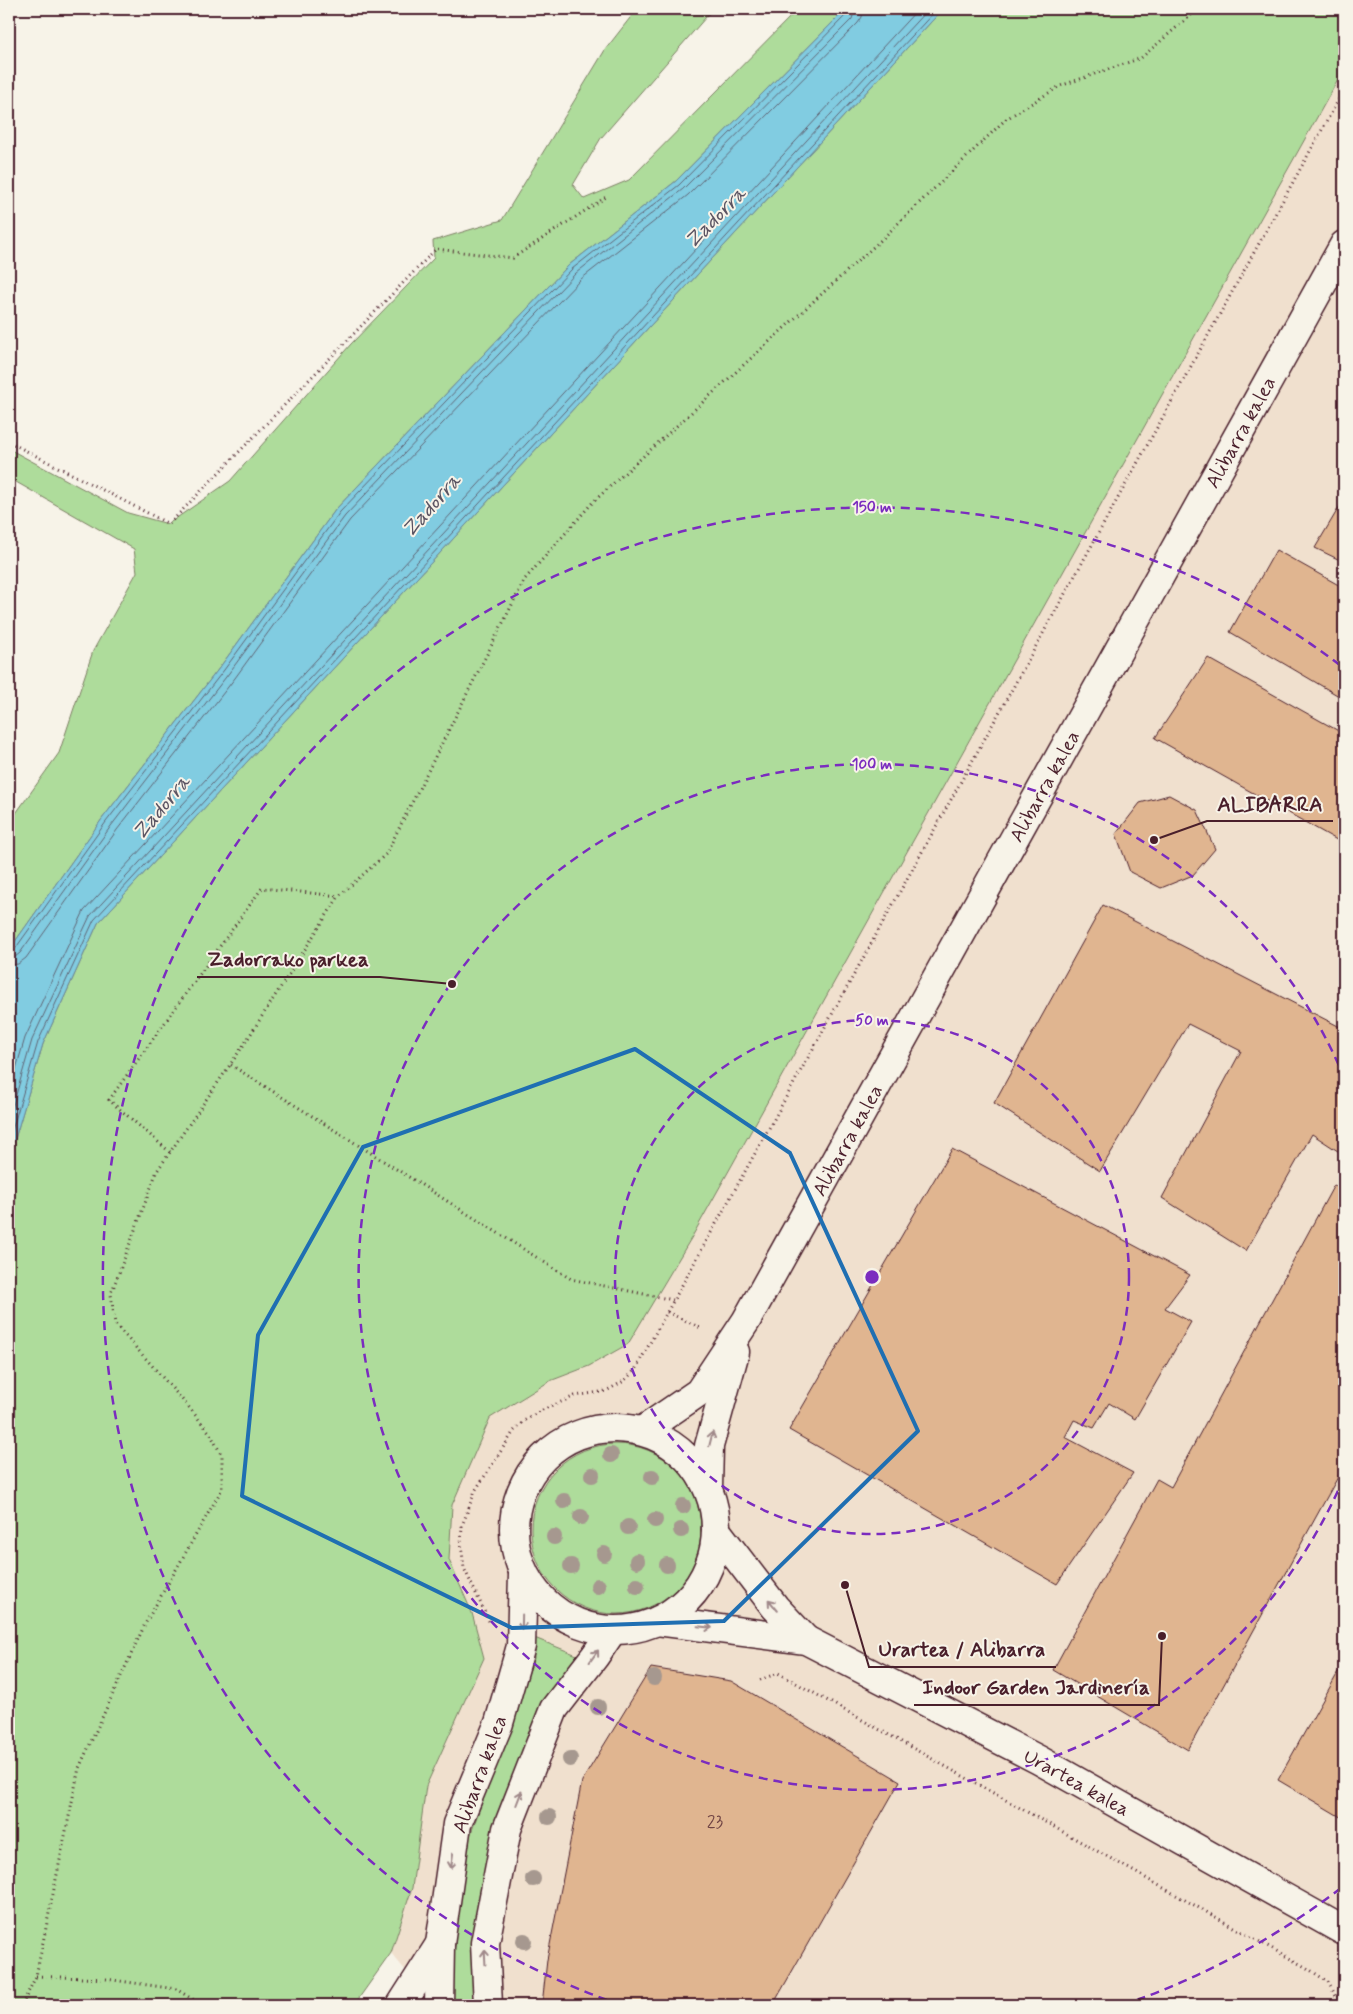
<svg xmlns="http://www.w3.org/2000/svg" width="1353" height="2014" font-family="Mynerve,sans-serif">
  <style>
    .built { fill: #f0e0ce }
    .green { fill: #aedc9b; stroke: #7c7e63 }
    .water { fill: #81cce1; stroke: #6b8798 }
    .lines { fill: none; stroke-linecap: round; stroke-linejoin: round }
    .shore { stroke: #606474; stroke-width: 1 }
    .building { fill: #e0b590; stroke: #4a1f2b }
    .tertiary-casing { stroke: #4a1f2b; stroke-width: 31 }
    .path { stroke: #4a1f2b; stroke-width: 3; stroke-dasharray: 1 4; stroke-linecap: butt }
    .tertiary { stroke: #f7f3e8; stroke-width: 28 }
    .tree { fill: #a6988f }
    .oneway { stroke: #a0898a }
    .marked { fill: none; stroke: #1f6fb2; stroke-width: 4; stroke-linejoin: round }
    .ring { fill: none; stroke: #7b2cbf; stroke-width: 2.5; stroke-dasharray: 9 6 }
    .labels { text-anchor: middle; stroke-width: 4; stroke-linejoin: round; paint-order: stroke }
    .number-label { font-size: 18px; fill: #704444 }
    .street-label { font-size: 20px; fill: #4a1f2b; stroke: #f7f3e8 }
    .water-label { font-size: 21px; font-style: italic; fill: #5a5362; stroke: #f7f3e8 }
    .centre { fill: #7b2cbf; stroke: #f7f3e8; stroke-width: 2.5 }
    .ring-label { font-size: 15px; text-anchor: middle; font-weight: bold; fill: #7b2cbf; stroke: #f7f3e8; stroke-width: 4; stroke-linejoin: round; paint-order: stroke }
    .leader { fill: none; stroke: #4a1f2b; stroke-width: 2 }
    .callout-dot { fill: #4a1f2b; stroke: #f7f3e8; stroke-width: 2 }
    .callout-label { font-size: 21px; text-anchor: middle; font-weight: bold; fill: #4a1f2b; stroke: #f7f3e8; stroke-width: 4; stroke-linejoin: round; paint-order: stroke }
  </style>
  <rect width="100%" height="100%" fill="#f7f3e8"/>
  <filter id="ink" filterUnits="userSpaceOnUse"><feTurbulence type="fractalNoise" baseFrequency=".02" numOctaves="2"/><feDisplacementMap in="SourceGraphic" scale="10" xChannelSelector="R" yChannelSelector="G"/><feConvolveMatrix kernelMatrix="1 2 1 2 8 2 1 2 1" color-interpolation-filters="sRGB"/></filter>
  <g filter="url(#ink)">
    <polygon class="built" points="1344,69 1344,2005 425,2005 426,1995 391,1953 412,1888 426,1786 484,1658 472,1613 449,1560 452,1505 490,1418 550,1381 589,1366 628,1344 693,1235"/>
    <g class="green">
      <polygon points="637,9 713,9 601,138 573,185 584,199 629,180 798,9 846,9 676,181 569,265 336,509 220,667 102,819 9,950 9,823 59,753 93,651 137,572 134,549 9,478 9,449 128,513 168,524 230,481 351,344 434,258 433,241 502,220 605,50"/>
      <polygon points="943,9 1344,9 1344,69 693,1235 628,1344 589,1366 550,1381 490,1418 452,1505 449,1560 472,1613 484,1658 426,1786 412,1888 391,1953 354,2005 9,2005 9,1159 43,1044 98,923"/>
      <circle cx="616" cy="1529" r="85"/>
      <polygon points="532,1637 577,1655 547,1696 478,2005 451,2005 451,1957 466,1847 534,1658"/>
    </g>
    <polygon class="water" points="846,9 943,9 98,923 43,1044 9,1159 9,950 102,819 220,667 336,509 569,265 676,181"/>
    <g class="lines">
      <g class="shore">
        <polyline points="9,952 15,949 106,822 224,670 340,512 572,269 679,185 847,14 849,9"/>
        <polyline points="9,958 15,957 20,953 111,826 229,673 345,516 576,273 683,189 852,19 855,9"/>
        <polyline points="9,965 18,964 26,958 117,830 235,678 350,520 581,279 688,195 858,23 862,17 863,9"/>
        <polyline points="9,1093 25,1038 84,911 918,9"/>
        <polyline points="9,1119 32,1040 90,916 928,9"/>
        <polyline points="9,1141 38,1042 94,920 937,9"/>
      </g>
    </g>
    <g class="building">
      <polygon points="1344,499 1344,562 1315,548"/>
      <polygon points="1276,550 1344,588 1344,699 1230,632"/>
      <polygon points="1208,658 1344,734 1344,844 1155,738"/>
      <polygon points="1169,795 1197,810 1215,849 1193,875 1161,888 1130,872 1116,834 1140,803"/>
      <polygon points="1103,905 1344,1029 1344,1155 1312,1134 1246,1251 1162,1198 1241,1051 1188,1024 1100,1171 994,1103"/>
      <polygon points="952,1149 1190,1275 1165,1308 1191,1322 1135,1419 1109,1403 1094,1428 1074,1420 1065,1437 1133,1473 1057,1584 789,1430"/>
      <polygon points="1334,1185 1344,1190 1344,1466 1188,1750 1053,1670 1157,1479 1171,1487"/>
      <polygon points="1344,1662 1344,1819 1278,1780"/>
      <polygon points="651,1668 731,1681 900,1781 773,2005 542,2005 547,1960 582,1781"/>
    </g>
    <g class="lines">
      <defs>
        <g id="tertiary">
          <circle cx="615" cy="1529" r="101"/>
          <polyline points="642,1431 699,1392 746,1321 1344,245"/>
          <polyline points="708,1488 709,1446 735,1352"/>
          <polyline points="716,1530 775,1607 806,1640"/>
          <polyline points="657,1621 806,1640 1039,1760 1344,1931"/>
          <polyline points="401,2005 440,1944"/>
          <polyline points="439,2005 440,1944 457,1824 499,1723 521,1646 523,1574"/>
          <polyline points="488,2005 485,1943 507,1829 554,1709 595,1656 612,1631"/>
        </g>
      </defs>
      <use href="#tertiary" class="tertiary-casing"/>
      <g class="path">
        <polyline points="9,442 169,524 436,249 513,258 606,197"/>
        <polyline points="231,1065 571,1279 673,1300"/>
        <polyline points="170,1152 109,1100 262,888 339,896"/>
        <polyline points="667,1312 703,1329"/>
        <polyline points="489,1621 464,1568 461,1543 462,1526 475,1491 514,1431 524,1421 540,1411 575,1396 606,1391 624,1381 635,1370 1344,90"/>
        <polyline points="760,1680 778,1673 1307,1968 1328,1982 1341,2005"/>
        <polyline points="36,1976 106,1979 176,1989 202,2005"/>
        <polyline points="22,2005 36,1976 79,1768 145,1624 222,1489 222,1456 210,1433 187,1405 115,1324 111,1294 157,1171 243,1046 339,896 386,854 525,579 593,502 881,240 1006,119 1060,86 1141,58 1198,9"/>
      </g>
      <use href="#tertiary" class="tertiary"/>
    </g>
    <g class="tree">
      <circle cx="611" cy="1455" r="8"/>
      <circle cx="592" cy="1475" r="8"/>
      <circle cx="652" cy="1477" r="8"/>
      <circle cx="564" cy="1501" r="8"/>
      <circle cx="683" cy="1506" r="8"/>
      <circle cx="581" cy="1517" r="8"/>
      <circle cx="655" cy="1520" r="8"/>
      <circle cx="628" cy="1527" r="8"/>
      <circle cx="681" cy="1530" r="8"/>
      <circle cx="554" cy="1537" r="8"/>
      <circle cx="604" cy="1554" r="8"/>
      <circle cx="637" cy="1561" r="8"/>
      <circle cx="667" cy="1565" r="8"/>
      <circle cx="571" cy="1566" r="8"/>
      <circle cx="598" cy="1586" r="8"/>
      <circle cx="637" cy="1586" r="8"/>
      <circle cx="654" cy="1678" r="8"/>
      <circle cx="598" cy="1707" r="8"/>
      <circle cx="570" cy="1759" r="8"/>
      <circle cx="549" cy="1817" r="8"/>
      <circle cx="533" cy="1879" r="8"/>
      <circle cx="524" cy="1941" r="8"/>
    </g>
    <defs><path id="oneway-shaft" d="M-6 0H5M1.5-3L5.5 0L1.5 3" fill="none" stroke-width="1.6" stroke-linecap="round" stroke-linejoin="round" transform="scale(1.25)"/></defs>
    <g class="oneway">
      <use href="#oneway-shaft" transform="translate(711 1439) rotate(-76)"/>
      <use href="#oneway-shaft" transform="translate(773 1605) rotate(-130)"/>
      <use href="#oneway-shaft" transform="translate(522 1622) rotate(91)"/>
      <use href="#oneway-shaft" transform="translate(705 1627) rotate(6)"/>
      <use href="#oneway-shaft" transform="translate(594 1656) rotate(-54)"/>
      <use href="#oneway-shaft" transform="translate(519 1798) rotate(-69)"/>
      <use href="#oneway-shaft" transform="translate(452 1861) rotate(98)"/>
      <use href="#oneway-shaft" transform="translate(485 1957) rotate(-93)"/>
    </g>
  </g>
  <path class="marked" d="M635,1049l155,104 128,278 -194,190 -212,7 -270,-132 16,-161 105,-188z"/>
  <g class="ring">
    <circle cx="872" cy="1277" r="257"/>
    <path d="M1344 1477A513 513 0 1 1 1344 1077"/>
    <path d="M1341 1888A770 770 0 0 1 1123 2005M621 2005A770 770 0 1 1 1341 666"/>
  </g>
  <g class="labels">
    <g class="number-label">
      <text x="715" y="1827">23</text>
    </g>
    <g class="street-label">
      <text transform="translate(1240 432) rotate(-61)" y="7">Alibarra kalea</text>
      <text transform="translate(1044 786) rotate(-61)" y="7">Alibarra kalea</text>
      <text transform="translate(847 1140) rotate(-61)" y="7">Alibarra kalea</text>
      <text transform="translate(479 1774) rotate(-70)" y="7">Alibarra kalea</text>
      <text transform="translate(1077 1782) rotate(29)" y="7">Urartea kalea</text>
    </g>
    <g class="water-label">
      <text transform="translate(715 217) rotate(-45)" y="7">Zadorra</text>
      <text transform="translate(431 505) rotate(-48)" y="7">Zadorra</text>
      <text transform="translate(161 807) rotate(-50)" y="7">Zadorra</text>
    </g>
  </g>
  <circle cx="872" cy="1277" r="8" class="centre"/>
  <g class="ring-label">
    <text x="872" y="512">150 m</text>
    <text x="872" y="769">100 m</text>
    <text x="872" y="1025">50 m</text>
  </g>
  <path class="leader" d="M1154 840L1207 821H1333M452 984L380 977H197M845 1585L869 1667H1056M1162 1636L1159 1705H914"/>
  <g class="callout-dot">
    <circle cx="1154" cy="840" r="5"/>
    <circle cx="452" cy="984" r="5"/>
    <circle cx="845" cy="1585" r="5"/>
    <circle cx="1162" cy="1636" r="5"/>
  </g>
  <g class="callout-label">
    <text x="1270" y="811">ALIBARRA</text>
    <text x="288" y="966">Zadorrako parkea</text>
    <text x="962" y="1656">Urartea / Alibarra</text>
    <text x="1036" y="1694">Indoor Garden Jardinería</text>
  </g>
  <rect width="1353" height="2014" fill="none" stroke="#f7f3e8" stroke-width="30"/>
  <rect x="15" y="15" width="1323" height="1984" fill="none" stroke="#4a1f2b" stroke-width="2" filter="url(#ink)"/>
</svg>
